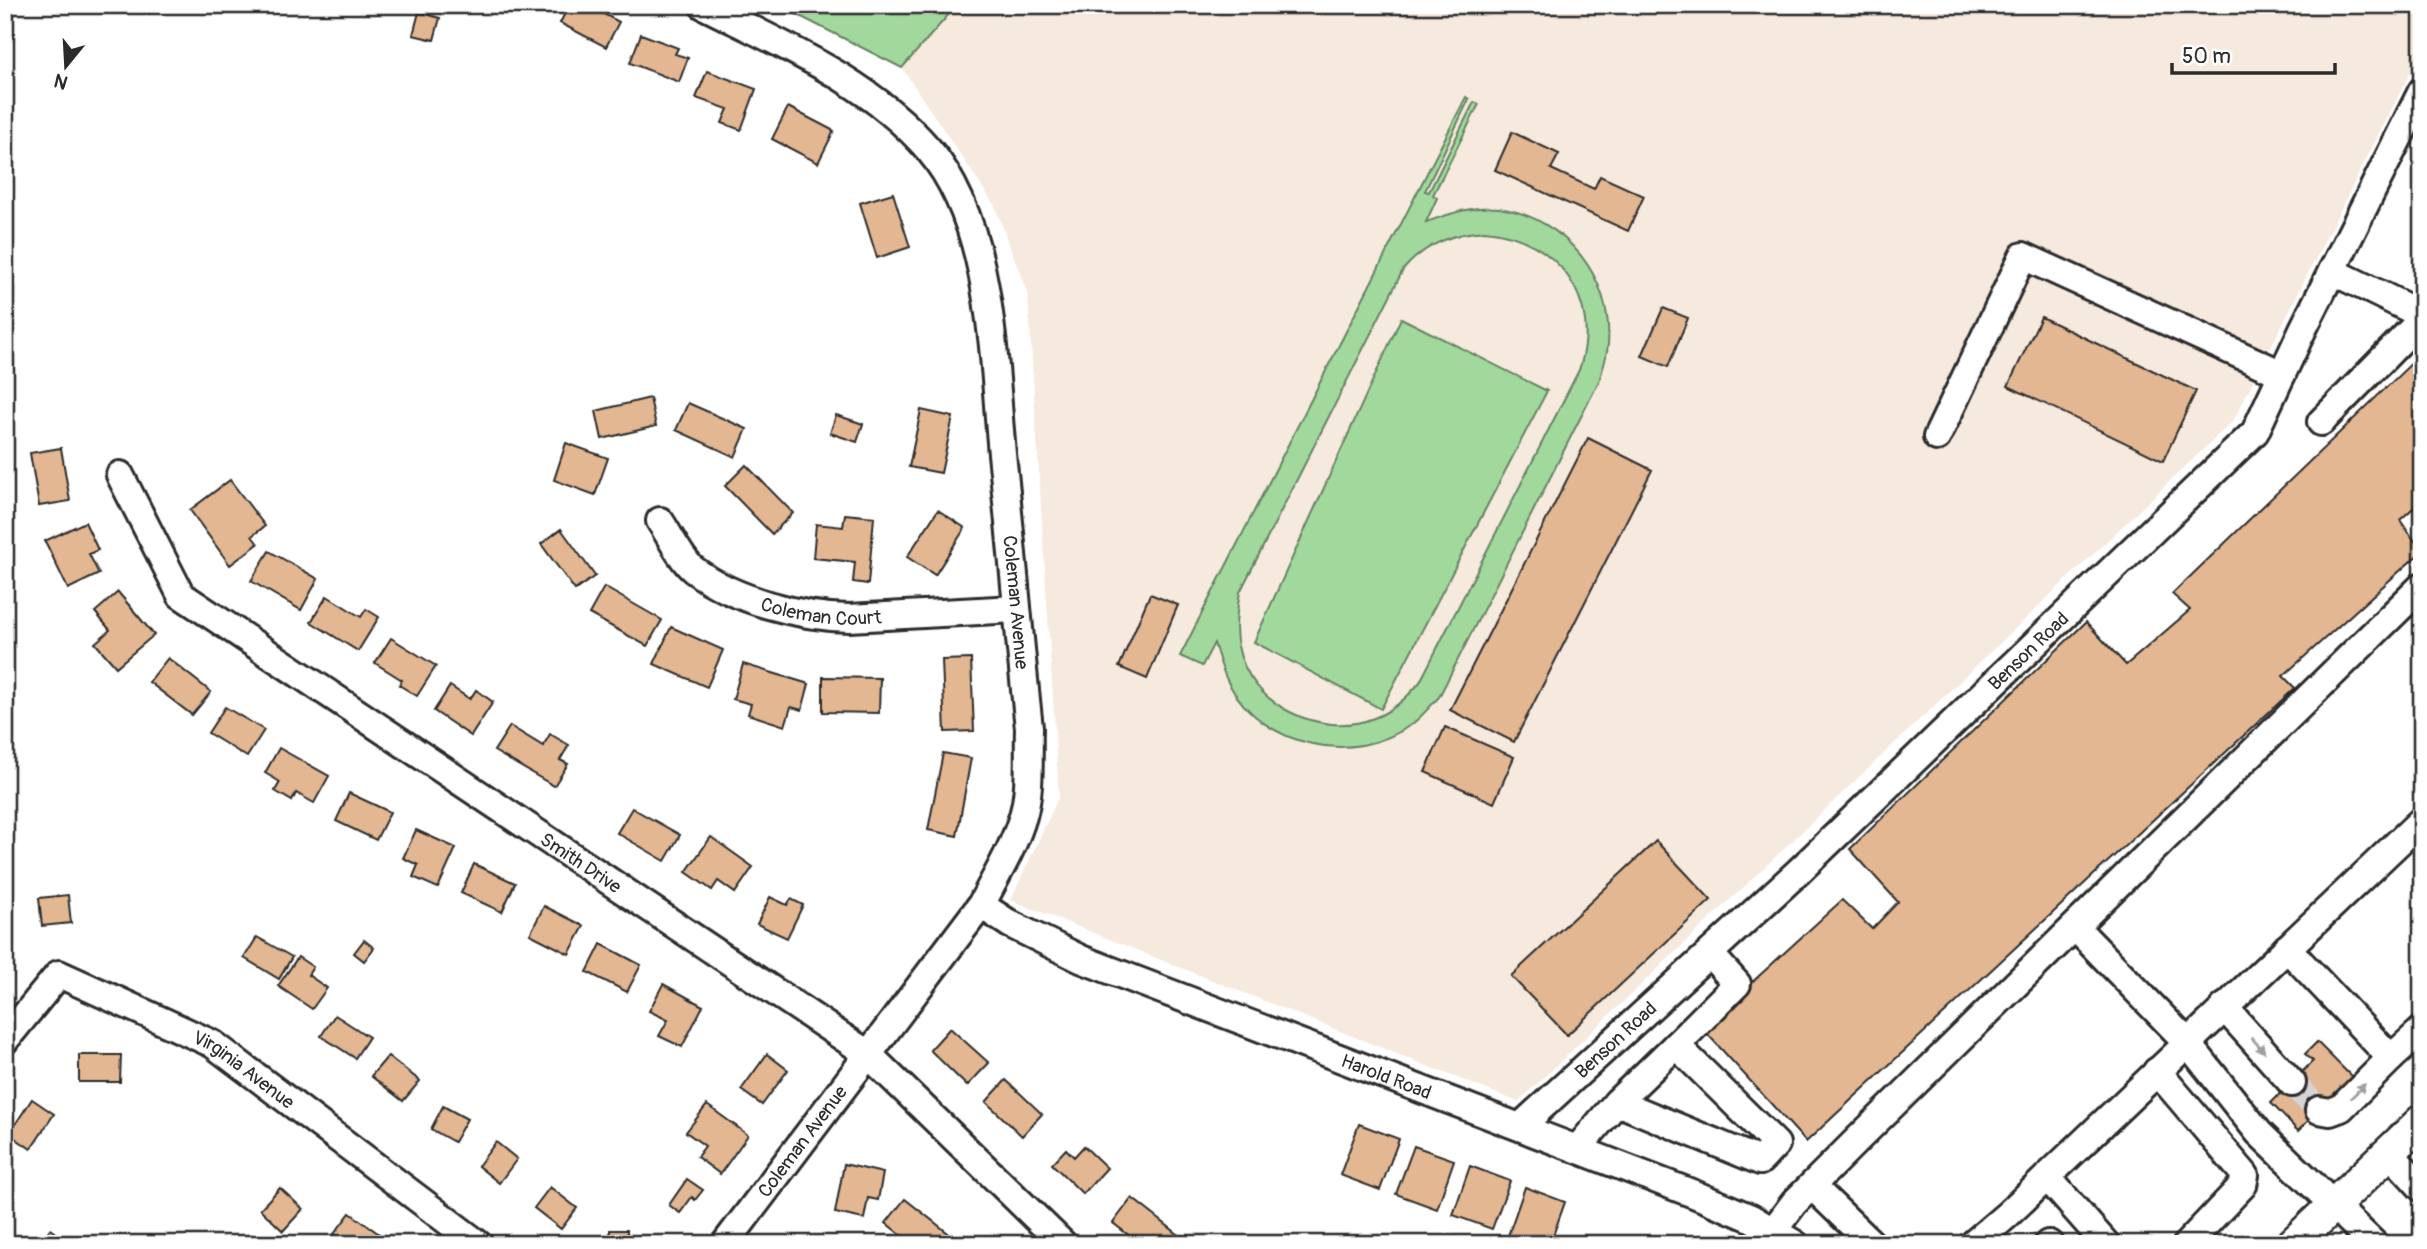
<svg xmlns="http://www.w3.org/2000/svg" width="2427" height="1249" font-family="Pangolin,sans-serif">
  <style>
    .built { fill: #f6e9de }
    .green { fill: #a1d99d; stroke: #668264; stroke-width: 2; fill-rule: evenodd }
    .building { fill: #e2b792; stroke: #2b2b2b; stroke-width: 2 }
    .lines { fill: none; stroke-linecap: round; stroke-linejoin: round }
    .minor-tunnel { stroke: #d5d5d5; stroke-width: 26; stroke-dasharray: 26 13; stroke-linecap: butt }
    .minor-casing { stroke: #2b2b2b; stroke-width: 32 }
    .major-casing { stroke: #2b2b2b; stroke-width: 37 }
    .minor { stroke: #fff; stroke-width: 26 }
    .major { stroke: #fff; stroke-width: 32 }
    .oneway { fill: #a0a0a0 }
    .labels { text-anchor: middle; stroke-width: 6; stroke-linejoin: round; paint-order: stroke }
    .street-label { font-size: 19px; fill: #2b2b2b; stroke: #fff }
  </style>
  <rect width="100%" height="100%" fill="#fff"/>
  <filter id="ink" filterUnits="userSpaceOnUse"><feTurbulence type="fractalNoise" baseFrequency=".0143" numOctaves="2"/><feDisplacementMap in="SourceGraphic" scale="14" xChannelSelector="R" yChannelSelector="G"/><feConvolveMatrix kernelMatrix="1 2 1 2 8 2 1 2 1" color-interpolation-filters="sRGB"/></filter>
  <g filter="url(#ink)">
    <polygon class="built" points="957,5 2422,5 2422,49 2233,421 1518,1102 1011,900 1059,796 1028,295 995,206 902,68"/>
    <g class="green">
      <polygon points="778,5 957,5 902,68"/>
      <path d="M1466,97l3,2 -44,92 4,1 45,-90 5,2 -46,91 4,3 -11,24c23,-8 47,-17 73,-14 66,10 114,69 109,136 -1,13 -5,25 -9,37l-160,316c-9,9 -17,20 -27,27 -59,43 -149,23 -183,-40 -7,-13 -11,-28 -15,-41l-12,23 -22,-10zM1485,231c71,6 119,69 94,139l-159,312c-13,16 -27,29 -46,36 -54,21 -125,-13 -136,-72 -4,-18 -1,-36 2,-54l163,-322c21,-25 50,-37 82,-39z"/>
      <polygon points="1401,318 1547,391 1381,709 1254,642"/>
    </g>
    <g class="building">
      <polygon points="569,5 587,5 619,22 606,47 560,23"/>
      <polygon points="419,12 440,18 434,40 413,35"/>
      <polygon points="641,34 678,48 675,54 688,58 679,82 630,63"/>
      <polygon points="707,71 756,89 741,130 722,123 728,109 696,98"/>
      <polygon points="788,107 834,131 818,163 772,139"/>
      <polygon points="1512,132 1559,154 1551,169 1594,189 1600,176 1644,196 1628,231 1495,170"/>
      <polygon points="893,193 910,247 877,258 860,203"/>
      <polygon points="1663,308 1688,318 1668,367 1642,356"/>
      <polygon points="2041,317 2196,391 2163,461 2008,386"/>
      <polygon points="2422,353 2422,500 2400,520 2422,551 2283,676 2295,688 1806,1142 1702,1028 1842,900 1872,929 1898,902 1850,849 2086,622 2126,665 2190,610 2172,594"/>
      <polygon points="650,398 656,426 602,439 596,411"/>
      <polygon points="688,403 747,429 735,457 676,430"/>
      <polygon points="921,410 953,417 941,473 909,467"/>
      <polygon points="836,415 863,424 857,442 830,433"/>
      <polygon points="1588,438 1652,470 1514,742 1450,710"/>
      <polygon points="566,443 608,458 595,495 554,480"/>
      <polygon points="61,448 70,501 39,506 30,453"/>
      <polygon points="746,465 793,513 772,534 725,486"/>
      <polygon points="230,480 265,526 252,536 258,544 230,565 190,510"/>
      <polygon points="938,510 965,528 935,575 907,557"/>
      <polygon points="845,514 874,517 868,584 853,582 855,562 813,558 816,524 843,527"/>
      <polygon points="85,522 98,550 89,554 99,574 68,589 45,541"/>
      <polygon points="561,529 595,576 575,590 541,544"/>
      <polygon points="269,551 318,579 301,610 251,581"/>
      <polygon points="604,587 662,620 647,646 589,614"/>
      <polygon points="118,592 154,635 116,667 95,643 110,630 95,612"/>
      <polygon points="1150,594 1178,605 1147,679 1119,667"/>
      <polygon points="327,596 361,617 366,609 379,617 358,651 311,622"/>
      <polygon points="671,627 723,650 707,687 654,664"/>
      <polygon points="391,638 436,666 417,696 399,685 402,680 375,663"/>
      <polygon points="168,658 211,692 192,715 149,682"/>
      <polygon points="971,659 974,731 945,732 942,660"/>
      <polygon points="743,664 809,684 802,710 791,707 785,726 748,714 751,704 733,699"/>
      <polygon points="823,677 880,678 879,713 823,712"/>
      <polygon points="450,686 470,699 476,690 493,702 471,736 434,711"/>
      <polygon points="225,707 264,730 247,757 208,733"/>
      <polygon points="510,726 543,746 550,734 569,745 560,760 568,764 554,786 494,751"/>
      <polygon points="1445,727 1514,757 1494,803 1425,772"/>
      <polygon points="279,748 329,776 314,803 296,793 292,801 275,791 280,782 265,773"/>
      <polygon points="943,753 971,758 957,836 928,830"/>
      <polygon points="349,793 390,812 376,840 336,821"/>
      <polygon points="632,808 680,835 665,861 617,833"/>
      <polygon points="416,830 456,848 438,888 413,877 418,865 403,858"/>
      <polygon points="711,837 753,867 735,893 718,881 712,890 686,872"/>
      <polygon points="1656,841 1711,900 1567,1035 1511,976"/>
      <polygon points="474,864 515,883 502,912 461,893"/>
      <polygon points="68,895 71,923 42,926 39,898"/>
      <polygon points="770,897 787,905 791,899 803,905 787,938 757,924"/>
      <polygon points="544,906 584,926 569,954 530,934"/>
      <polygon points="257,937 292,957 279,979 244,958"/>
      <polygon points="364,940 374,948 364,961 354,953"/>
      <polygon points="601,944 641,965 627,992 587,972"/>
      <polygon points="298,957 313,967 308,975 327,988 312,1009 278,986"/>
      <polygon points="663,984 703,1006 682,1047 659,1036 668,1020 649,1011"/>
      <polygon points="335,1015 369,1037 355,1058 321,1036"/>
      <polygon points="950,1028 989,1063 967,1086 930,1050"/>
      <polygon points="2317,1042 2352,1077 2298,1131 2271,1103 2313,1061 2305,1054"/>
      <polygon points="767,1054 788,1070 762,1105 741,1090"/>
      <polygon points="79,1055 121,1055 120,1082 79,1082"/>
      <polygon points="388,1056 420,1081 403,1101 371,1076"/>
      <polygon points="1006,1080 1042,1114 1022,1136 986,1102"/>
      <polygon points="32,1099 54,1114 31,1149 9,1134"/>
      <polygon points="707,1105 748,1135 720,1174 697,1157 705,1146 686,1132"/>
      <polygon points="443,1106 467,1119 454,1142 431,1129"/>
      <polygon points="1359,1124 1399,1139 1380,1190 1340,1175"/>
      <polygon points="496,1142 517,1159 499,1183 478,1166"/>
      <polygon points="1084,1146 1107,1168 1083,1194 1052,1164 1066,1149 1074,1157"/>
      <polygon points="1414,1146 1454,1160 1437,1209 1396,1194"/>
      <polygon points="5,1163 10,1163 12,1190 5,1190"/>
      <polygon points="844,1164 883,1173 878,1200 868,1198 864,1219 835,1213"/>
      <polygon points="1470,1166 1510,1181 1492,1229 1453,1215"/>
      <polygon points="687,1179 703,1190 695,1200 692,1197 680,1213 669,1205"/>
      <polygon points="550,1187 577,1208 561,1229 534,1208"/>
      <polygon points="1525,1187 1565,1202 1550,1244 1531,1244 1508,1236"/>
      <polygon points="280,1188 303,1209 283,1231 260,1209"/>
      <polygon points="1132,1198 1179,1235 1172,1244 1140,1244 1113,1223"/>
      <polygon points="905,1199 948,1233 939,1244 912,1244 886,1223"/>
      <polygon points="350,1213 382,1236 377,1244 348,1244 334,1234"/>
      <polygon points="50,1229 70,1244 38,1244"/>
      <polygon points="610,1230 627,1230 627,1239 652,1239 652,1244 610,1244"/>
    </g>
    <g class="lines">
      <polyline class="minor-tunnel" points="2292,1083 2319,1110"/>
      <defs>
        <g id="minor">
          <path id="s1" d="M703,5c79,40 167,76 226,145 64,75 64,208 73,304 10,91 17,183 27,274 -1,29 2,60 -6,88 -9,31 -27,60 -42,89l-256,339"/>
          <polyline points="2332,271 2422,315"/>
          <polyline points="2321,422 2422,319"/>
          <polyline points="1937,437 2023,256 2282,374"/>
          <path id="s2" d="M120,475l61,120 687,459 195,190"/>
          <path id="s3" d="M660,521c9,13 22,40 34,49 40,30 106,47 155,48l167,-9"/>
          <path id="s4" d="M981,905l29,19 71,35 613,235 57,24 44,26"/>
          <polyline points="2075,927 2187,1042 2259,1133 2374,1244"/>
          <polyline points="2287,948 2391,1058 2422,1030"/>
          <polyline points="2224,1007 2292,1083"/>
          <path id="s5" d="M5,1040l54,-66 154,70 265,200"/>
          <polyline points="1676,1045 1737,984 1710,954"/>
          <polyline points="2157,1071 2245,1175 2243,1185 2187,1244"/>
          <polyline points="2319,1110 2330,1112 2341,1108 2391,1058"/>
          <path id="s6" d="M1521,1126l277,-254 457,-440 48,-103 119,-238"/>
          <polyline points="1578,1148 1617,1102 1676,1045 1776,1144 1760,1161 1617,1102"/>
          <polyline points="2389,1152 2422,1188"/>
          <polyline points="2047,1177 2106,1244"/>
          <polyline points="1812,1186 1872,1244"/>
          <polyline points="1773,1231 1794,1203 1858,1139 2422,586"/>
          <polyline points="1973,1244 2007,1215 2422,820"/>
          <polyline points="2048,1244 2049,1244"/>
        </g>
        <polyline id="major" points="2293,1244 2422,1121"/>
      </defs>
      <use href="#minor" class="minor-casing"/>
      <use href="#major" class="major-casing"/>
      <use href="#minor" class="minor"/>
      <use href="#major" class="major"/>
    </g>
    <defs><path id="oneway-solid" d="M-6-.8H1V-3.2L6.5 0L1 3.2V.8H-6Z" transform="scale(1.75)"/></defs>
    <g class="oneway">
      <use href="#oneway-solid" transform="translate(2258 1045) rotate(48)"/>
      <use href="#oneway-solid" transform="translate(2358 1091) rotate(-45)"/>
    </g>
  </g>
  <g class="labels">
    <g class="street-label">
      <text dy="7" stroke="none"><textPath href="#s1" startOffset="737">Coleman Avenue</textPath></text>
      <text dy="7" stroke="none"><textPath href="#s3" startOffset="196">Coleman Court</textPath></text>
      <text dy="7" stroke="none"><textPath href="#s6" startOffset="695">Benson Road</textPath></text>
      <text dy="7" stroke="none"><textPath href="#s2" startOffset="616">Smith Drive</textPath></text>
      <text dy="7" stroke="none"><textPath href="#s6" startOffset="128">Benson Road</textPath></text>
      <text dy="7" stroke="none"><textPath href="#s5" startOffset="294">Virginia Avenue</textPath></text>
      <text dy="7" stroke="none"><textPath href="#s4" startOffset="441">Harold Road</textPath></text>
      <text transform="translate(802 1141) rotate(-53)" y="7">Coleman Avenue</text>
    </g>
  </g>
  <rect width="2427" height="1249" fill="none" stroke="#fff" stroke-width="28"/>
  <rect x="14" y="14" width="2399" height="1221" fill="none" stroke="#2b2b2b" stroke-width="2.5" filter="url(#ink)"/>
  <g transform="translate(66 66) rotate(198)" stroke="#ffffff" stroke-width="5" paint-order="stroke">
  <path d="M0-5L12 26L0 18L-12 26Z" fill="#2b2b2b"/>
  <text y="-10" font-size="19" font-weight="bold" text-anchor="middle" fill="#2b2b2b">N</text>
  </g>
  <path d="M2172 63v10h163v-10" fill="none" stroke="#2b2b2b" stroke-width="3.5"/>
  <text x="2182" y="63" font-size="21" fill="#2b2b2b" stroke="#ffffff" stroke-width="5" paint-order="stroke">50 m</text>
</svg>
